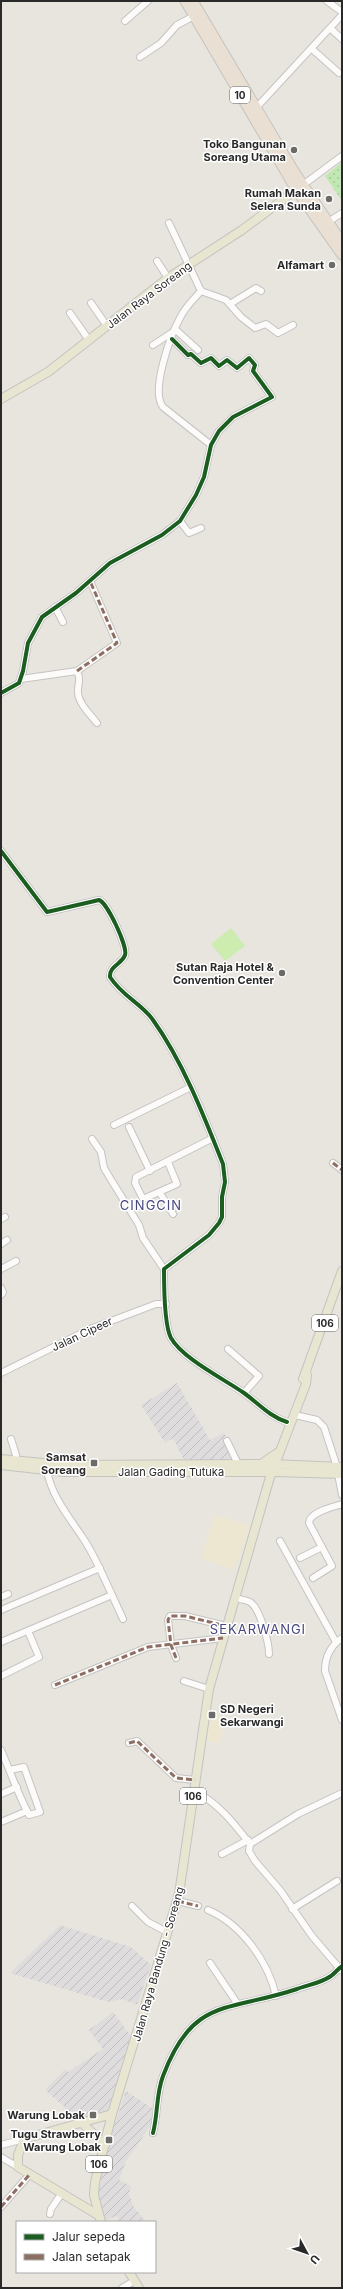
<svg xmlns="http://www.w3.org/2000/svg" width="343" height="2289" font-family="Inter,sans-serif">
  <style>
    .industrial { fill: url(#industrial-furrows) }
    .education { fill: #ede7d1 }
    .grass { fill: url(#grass-dots) }
    .pitch { fill: #cdecb0 }
    .lines { fill: none; stroke-linecap: round; stroke-linejoin: round }
    .minor-casing { stroke: #c5c4c4; stroke-width: 8 }
    .major-casing { stroke: #c4c3c0; stroke-width: 10 }
    .highway-casing { stroke: #c4c3c0; stroke-width: 11 }
    .minor { stroke: #fcfbfa; stroke-width: 6 }
    .major { stroke: #e8e6d1; stroke-width: 8 }
    .highway { stroke: #e9dfd2; stroke-width: 9 }
    .quiet { stroke: #8d6e63; stroke-width: 3; stroke-dasharray: 6 3; stroke-linecap: butt }
    .cycleway-casing { stroke: #fff; stroke-width: 6 }
    .cycleway { stroke: #1b5e20; stroke-width: 4 }
    .poi-dot { fill: #6c6b68; stroke: #fff; stroke-width: 1.5 }
    .labels { text-anchor: middle; stroke-width: 3; stroke-linejoin: round; paint-order: stroke }
    .shield { fill: #fff; stroke: #696969; stroke-width: 1 }
    .shield-label { font-size: 10px; font-weight: bold; fill: #292929 }
    .poi-label { font-size: 11px; font-weight: bold; fill: #292929; stroke: #fff; text-anchor: end }
    .street-label { font-size: 11px; fill: #292929; stroke: #fff }
    .quarter-label { font-size: 13px; letter-spacing: 1px; fill: #45477e; stroke: #fff }
  </style>
  <defs>
    <pattern id="industrial-furrows" width="10" height="10" patternUnits="userSpaceOnUse"><rect width="10" height="10" fill="#dfdcdd"/><path d="M-1 1l2-2M0 10L10 0M9 11l2-2" fill="none" stroke="#bfbdbe"/></pattern>
    <pattern id="grass-dots" width="8" height="8" patternUnits="userSpaceOnUse"><rect width="8" height="8" fill="#c1e7b3"/><path d="M2 2h.1M6 6h.1" fill="none" stroke="#a6c69a" stroke-width="1.8" stroke-linecap="round"/></pattern>
  </defs>
  <rect width="100%" height="100%" fill="#e8e5de"/>
  <g class="industrial">
    <polygon points="177,1383 210,1440 224,1433 242,1461 184,1460 173,1438 165,1443 141,1405"/>
    <polygon points="60,1925 131,1947 151,1965 137,2005 122,1999 108,2002 10,1973"/>
    <polygon points="113,2012 131,2036 108,2110 78,2119 45,2090 65,2069 68,2072 103,2049 89,2030"/>
    <polygon points="126,2091 153,2109 151,2125 126,2161 119,2180 131,2186 129,2193 133,2206 146,2222 119,2222 116,2216 104,2221 98,2194 107,2147"/>
  </g>
  <g class="education">
    <polygon points="215,1515 250,1526 234,1570 201,1558"/>
    <polygon points="212,1709 225,1720 219,1744 206,1741"/>
  </g>
  <polygon class="grass" points="342,162 342,201 325,176"/>
  <polygon class="pitch" points="231,928 245,946 225,961 211,944"/>
  <g class="lines">
    <defs>
      <g id="minor">
        <polyline points="327,1 342,12"/>
        <polyline points="125,21 148,1"/>
        <polyline points="331,29 342,39"/>
        <polyline points="312,49 339,73"/>
        <polyline points="140,57 161,43 177,25 194,16"/>
        <polyline points="256,108 342,15"/>
        <polyline points="303,185 342,156"/>
        <polyline points="328,222 342,213"/>
        <path d="M169,223l32,68c-7,8 -16,16 -21,27 -9,16 -30,73 -17,89l48,38"/>
        <polyline points="157,261 168,278"/>
        <polyline points="201,291 226,300 241,317 255,328 266,324 278,333 293,325"/>
        <polyline points="91,303 107,326"/>
        <polyline points="230,304 256,288 261,291"/>
        <polyline points="70,313 89,340"/>
        <polyline points="153,345 176,330 198,350"/>
        <polyline points="180,521 189,533 201,528"/>
        <polyline points="55,607 63,622"/>
        <polyline points="77,671 117,643 90,581"/>
        <path d="M21,679l56,-8c5,11 0,12 1,22 1,11 12,21 19,30"/>
        <polyline points="1,693 19,683 23,671 28,643 42,617 76,593 110,563 162,535 180,521 196,495 204,477 211,445 219,431 233,417 272,397 253,371 255,365 249,358 237,368 227,360 219,366 211,358 201,363 191,354 188,355 172,339"/>
        <path d="M1,851l46,61 52,-12c8,2 29,47 26,55 -3,9 -16,11 -15,22 12,19 32,27 43,43 30,42 51,96 70,144l2,18 -3,15v20l-3,6 -10,12 -45,34c0,16 0,56 7,69 12,21 53,41 73,55 14,10 26,24 43,29"/>
        <polyline points="114,1125 191,1087"/>
        <polyline points="129,1127 150,1171"/>
        <polyline points="92,1139 101,1152 104,1168 110,1178 139,1225 143,1238 164,1269"/>
        <polyline points="168,1162 177,1184 143,1199 135,1183 136,1177 213,1138"/>
        <polyline points="333,1163 342,1170"/>
        <polyline points="160,1193 173,1214"/>
        <polyline points="1,1219 5,1217"/>
        <polyline points="1,1244 7,1240"/>
        <polyline points="1,1269 16,1261"/>
        <polyline points="1,1288 3,1292 1,1295"/>
        <polyline points="228,1349 259,1376 244,1393"/>
        <polyline points="1,1373 90,1329 156,1304 166,1304"/>
        <polyline points="295,1415 317,1420 324,1427 337,1467"/>
        <polyline points="11,1439 16,1455 16,1461"/>
        <polyline points="227,1441 238,1464"/>
        <polyline points="338,1474 342,1495"/>
        <polyline points="280,1541 336,1642"/>
        <polyline points="300,1558 322,1547"/>
        <path d="M313,1578l19,-12 -23,-43c0,-11 24,-16 33,-19"/>
        <polyline points="112,1595 123,1619"/>
        <polyline points="1,1597 8,1594"/>
        <path d="M235,1598c5,1 11,2 15,4 10,6 19,41 19,52"/>
        <polyline points="1,1610 100,1568"/>
        <path d="M342,1638c-12,8 -17,19 -17,33l17,49"/>
        <path d="M1,1642l111,-47c-9,-19 -17,-39 -29,-57 -14,-21 -31,-41 -36,-67"/>
        <polyline points="176,1658 171,1645 168,1620 170,1616 185,1616 226,1626"/>
        <polyline points="1,1676 39,1657 28,1631"/>
        <polyline points="184,1681 209,1689"/>
        <polyline points="55,1685 148,1647 223,1638"/>
        <polyline points="129,1743 137,1741 176,1778 195,1780"/>
        <path d="M1,1750c9,21 17,44 28,65l11,-3 -16,-45 -14,3"/>
        <path d="M193,1790c25,13 40,32 57,54l48,-30 44,-21"/>
        <polyline points="1,1794 17,1787"/>
        <polyline points="1,1822 27,1811"/>
        <polyline points="250,1844 249,1851 255,1861 280,1890 312,1936 341,1970"/>
        <polyline points="222,1854 248,1840"/>
        <polyline points="178,1901 198,1906"/>
        <polyline points="132,1906 148,1922 167,1932"/>
        <polyline points="292,1909 337,1881"/>
        <path d="M208,1910c33,14 60,51 68,86"/>
        <polyline points="210,1963 237,2003"/>
        <path d="M153,2133c5,-19 3,-39 10,-57 30,-80 66,-64 134,-87 11,-4 24,-6 34,-13 4,-3 7,-7 11,-10"/>
        <polyline points="1,2145 24,2139"/>
        <polyline points="1,2157 18,2167"/>
        <polyline points="1,2207 30,2174"/>
        <polyline points="50,2214 51,2209 62,2193"/>
        <polyline points="122,2288 134,2281"/>
      </g>
      <g id="major">
        <polyline points="1,399 48,372 168,278 242,230 300,187"/>
        <polyline points="303,1379 342,1271"/>
        <polyline points="1,1459 64,1465 272,1464 342,1467"/>
        <polyline points="261,1464 277,1453"/>
        <polyline points="1,1465 64,1472 274,1472 342,1474"/>
        <polyline points="83,2124 105,2145"/>
        <polyline points="98,2215 18,2167 18,2155 24,2139 112,2114"/>
        <polyline points="101,2222 94,2195 95,2182 112,2114 179,1894 209,1689 270,1477 306,1384 307,1375"/>
        <polyline points="129,2272 139,2288"/>
      </g>
      <g id="highway">
        <polyline points="185,1 296,190 342,255"/>
        <polyline points="193,1 294,171 342,242"/>
      </g>
    </defs>
    <use href="#minor" class="minor-casing"/>
    <use href="#major" class="major-casing"/>
    <use href="#highway" class="highway-casing"/>
    <use href="#minor" class="minor"/>
    <use href="#major" class="major"/>
    <use href="#highway" class="highway"/>
    <g class="quiet">
      <polyline points="77,671 117,643 90,581"/>
      <polyline points="333,1163 342,1170"/>
      <polyline points="176,1658 171,1645 168,1620 170,1616 185,1616 226,1626"/>
      <polyline points="55,1685 148,1647 223,1638"/>
      <polyline points="129,1743 137,1741 176,1778 195,1780"/>
      <polyline points="178,1901 198,1906"/>
      <polyline points="1,2207 30,2174"/>
    </g>
    <defs>
      <g id="cycleway">
        <polyline points="1,693 19,683 23,671 28,643 42,617 76,593 110,563 162,535 180,521 196,495 204,477 211,445 219,431 233,417 272,397 253,371 255,365 249,358 237,368 227,360 219,366 211,358 201,363 191,354 188,355 172,339"/>
        <path d="M1,851l46,61 52,-12c8,2 29,47 26,55 -3,9 -16,11 -15,22 12,19 32,27 43,43 30,42 51,96 70,144l2,18 -3,15v20l-3,6 -10,12 -45,34c0,16 0,56 7,69 12,21 53,41 73,55 14,10 26,24 43,29"/>
        <path d="M153,2133c5,-19 3,-39 10,-57 30,-80 66,-64 134,-87 11,-4 24,-6 34,-13 4,-3 7,-7 11,-10"/>
      </g>
    </defs>
    <use href="#cycleway" class="cycleway-casing"/>
    <use href="#cycleway" class="cycleway"/>
  </g>
  <g class="poi-dot">
    <circle cx="294" cy="150" r="4"/>
    <circle cx="329" cy="199" r="4"/>
    <circle cx="332" cy="265" r="4"/>
    <circle cx="282" cy="973" r="4"/>
    <rect x="90" y="1459" width="8" height="8" rx="2"/>
    <rect x="208" y="1711" width="8" height="8" rx="2"/>
    <rect x="89" y="2111" width="8" height="8" rx="2"/>
    <rect x="105" y="2136" width="8" height="8" rx="2"/>
  </g>
  <g class="labels">
    <g class="shield">
      <rect x="230" y="87" width="20" height="16" rx="3"/>
      <rect x="312" y="1315" width="26" height="16" rx="3"/>
      <rect x="180" y="1788" width="26" height="16" rx="3"/>
      <rect x="86" y="2156" width="26" height="16" rx="3"/>
    </g>
    <g class="shield-label">
      <text x="240" y="99">10</text>
      <text x="325" y="1327">106</text>
      <text x="193" y="1800">106</text>
      <text x="99" y="2168">106</text>
    </g>
    <g class="poi-label">
      <text x="286" y="148">Toko Bangunan<tspan x="286" dy="13">Soreang Utama</tspan></text>
      <text x="321" y="197">Rumah Makan<tspan x="321" dy="13">Selera Sunda</tspan></text>
      <text x="324" y="269">Alfamart</text>
      <text x="274" y="971">Sutan Raja Hotel &amp;<tspan x="274" dy="13">Convention Center</tspan></text>
      <text x="86" y="1461">Samsat<tspan x="86" dy="13">Soreang</tspan></text>
      <text x="220" y="1713" text-anchor="start">SD Negeri<tspan x="220" dy="13">Sekarwangi</tspan></text>
      <text x="85" y="2119">Warung Lobak</text>
      <text x="101" y="2138">Tugu Strawberry<tspan x="101" dy="13">Warung Lobak</tspan></text>
    </g>
    <g class="street-label">
      <text transform="translate(149 295) rotate(-37)" y="4">Jalan Raya Soreang</text>
      <text transform="translate(82 1334) rotate(-25)" y="4">Jalan Cipeer</text>
      <text x="171" y="1476">Jalan Gading Tutuka</text>
      <text transform="translate(158 1964) rotate(-74)" y="4">Jalan Raya Bandung - Soreang</text>
    </g>
    <g class="quarter-label">
      <text x="151" y="1210">CINGCIN</text>
      <text x="258" y="1634">SEKARWANGI</text>
    </g>
  </g>
  <rect width="343" height="2289" fill="none" stroke="#292929" stroke-width="4"/>
  <rect x="16" y="2221" width="140" height="52" fill="#ffffff" stroke="#a9a9a9"/>
  <rect x="24" y="2234" width="20" height="6" fill="#1b5e20" stroke="#a9a9a9"/>
  <text x="52" y="2241" font-size="12" fill="#292929">Jalur sepeda</text>
  <rect x="24" y="2254" width="20" height="6" fill="#8d6e63" stroke="#a9a9a9"/>
  <text x="52" y="2261" font-size="12" fill="#292929">Jalan setapak</text>
  <g transform="translate(307 2253) rotate(130)" stroke="#ffffff" stroke-width="3" paint-order="stroke">
  <path d="M0-3L7 15L0 10L-7 15Z" fill="#292929"/>
  <text y="-6" font-size="11" font-weight="bold" text-anchor="middle" fill="#292929">U</text>
  </g>
</svg>
